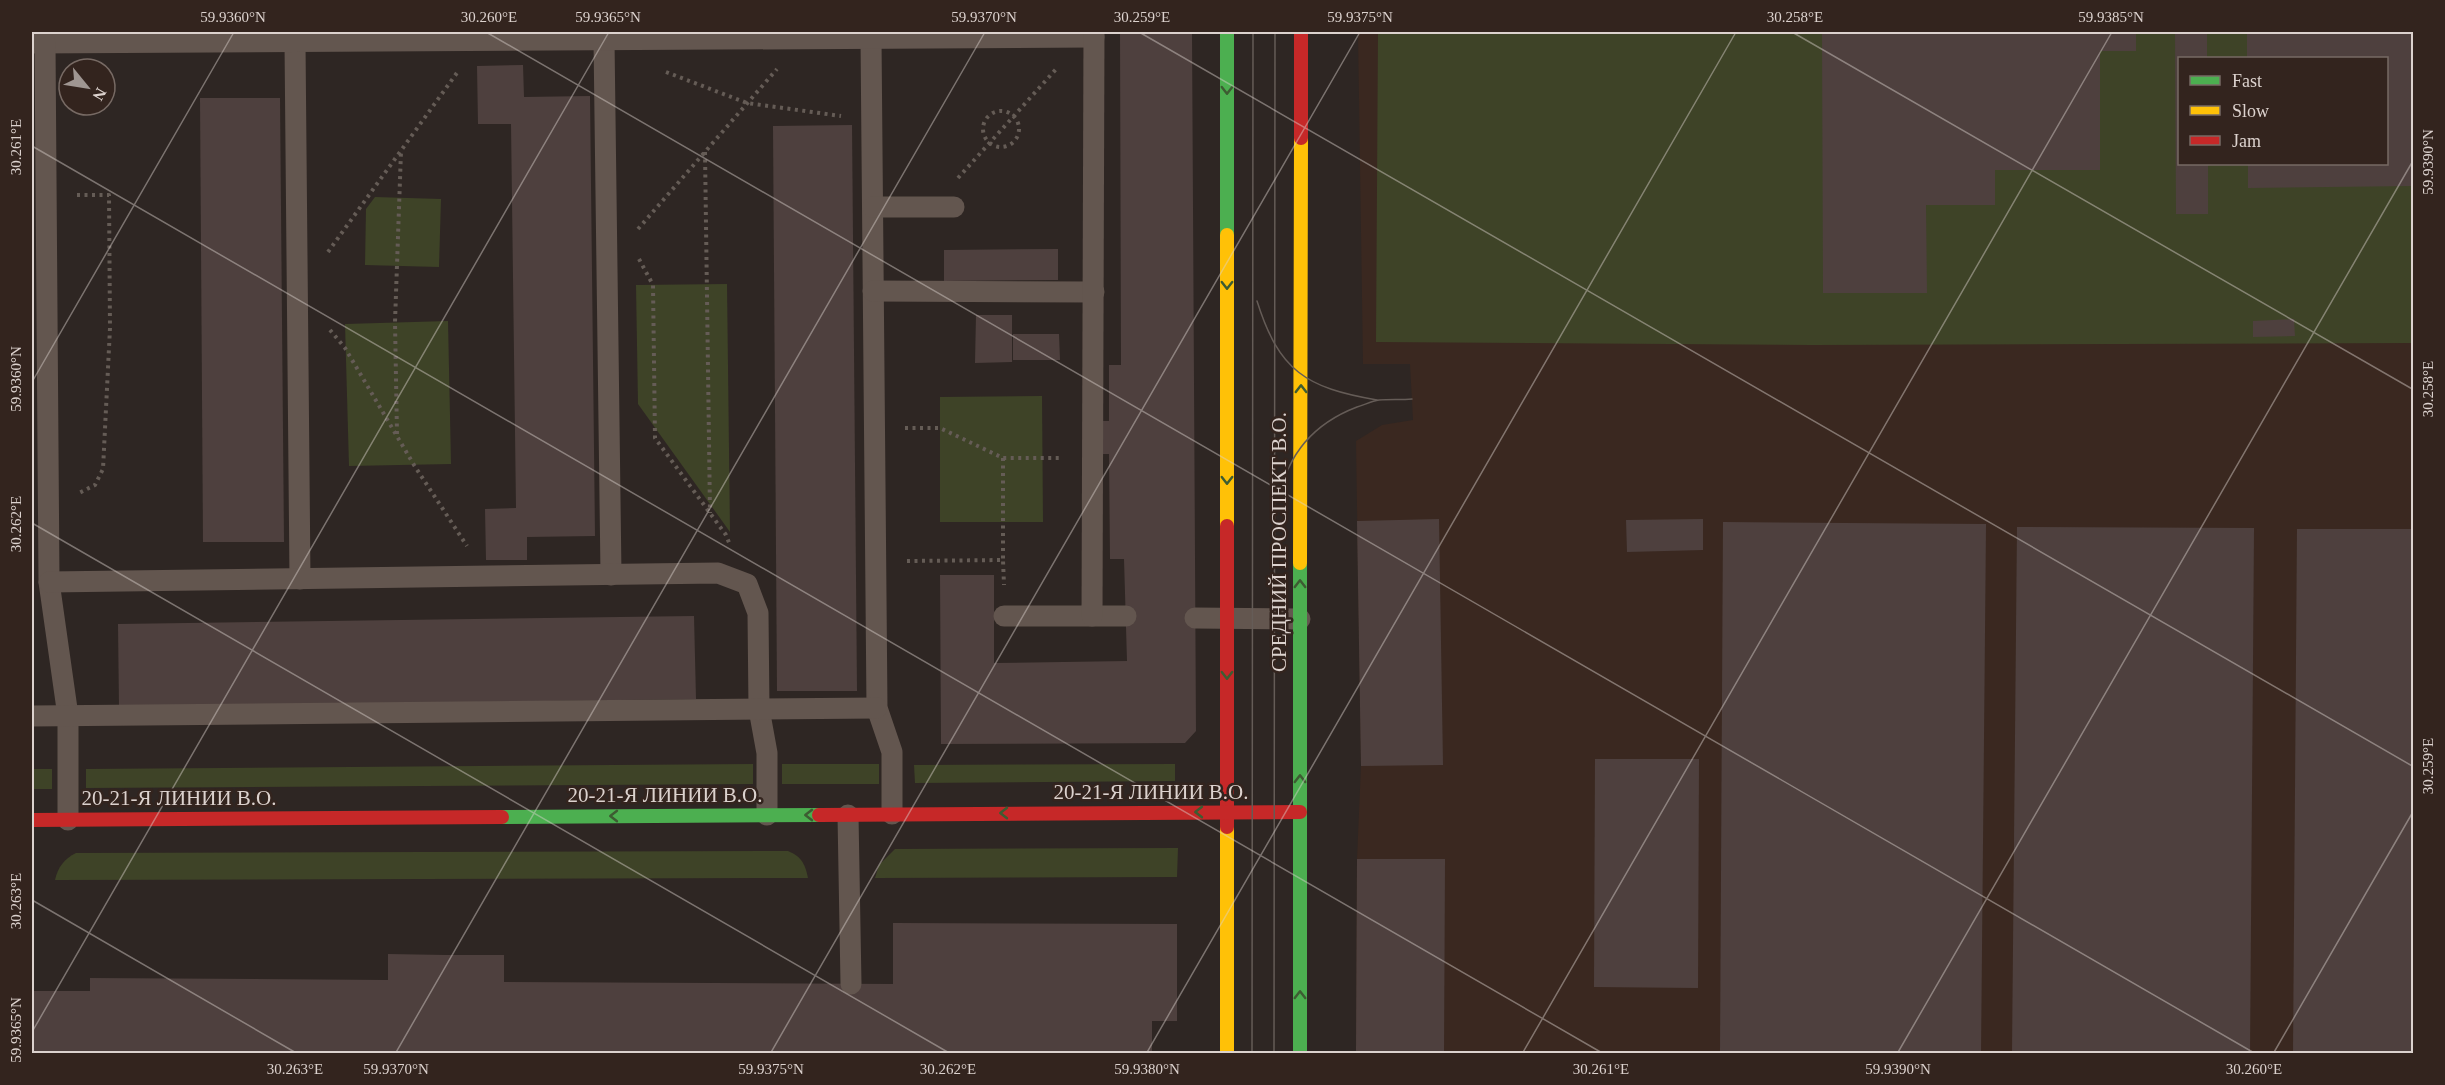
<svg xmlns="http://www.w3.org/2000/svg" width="2445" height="1085" font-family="Georgia,serif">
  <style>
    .built { fill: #3a2820; fill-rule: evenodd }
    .green { fill: #3e4327; fill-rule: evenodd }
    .building { fill: #4e403e }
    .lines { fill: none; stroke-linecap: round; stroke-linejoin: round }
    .path { stroke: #655c56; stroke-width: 4; stroke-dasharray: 3 4.5; stroke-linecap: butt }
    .lane { stroke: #63564f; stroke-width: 21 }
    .fast { stroke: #4caf50; stroke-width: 14 }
    .slow { stroke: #ffc107; stroke-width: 14 }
    .jam { stroke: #c62828; stroke-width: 14 }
    .tram { stroke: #655c57; stroke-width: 1.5 }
    .oneway { stroke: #3d5c32 }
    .ticks { fill: none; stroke: #dcd2ce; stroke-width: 1.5; stroke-opacity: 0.45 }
    .labels { text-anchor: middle; stroke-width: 5; stroke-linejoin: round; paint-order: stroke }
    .street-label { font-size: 21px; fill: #dcd2ce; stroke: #33241e }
    .neatline { fill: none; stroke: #dcd2ce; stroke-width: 2 }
    .ticks-label { font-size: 15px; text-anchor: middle; fill: #dcd2ce }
  </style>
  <rect width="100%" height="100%" fill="#2e2623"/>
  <path class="built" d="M1358,32h1055v1021h-1057l1,-194 4,-93 -5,-325 26,-16 31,-5 -3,-56h-47zM2180,58h206v106h-206z"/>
  <g class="green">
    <path d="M1378,32h1035v311l-601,2 -436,-3zM2180,58h206v106h-206z"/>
    <polygon points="375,197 441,199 439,267 365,265 366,209"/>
    <polygon points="727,284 730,532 638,404 636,285"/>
    <polygon points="448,321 451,464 349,466 345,324"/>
    <polygon points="1042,396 1043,522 940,522 940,397"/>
    <polygon points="753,764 753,784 86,788 86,769"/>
    <rect x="782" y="764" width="97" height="20"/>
    <polygon points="1175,764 1175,781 915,783 914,765"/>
    <rect x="32" y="769" width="20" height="20"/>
    <polygon points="1178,848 1177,877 875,878 879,865 895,849"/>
    <path d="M788,851c14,6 17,13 20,27l-753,2c3,-13 9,-21 21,-27z"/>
  </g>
  <g class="building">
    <polygon points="1120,32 1192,32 1196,731 1185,743 941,744 940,575 994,575 994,663 1127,661 1124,559 1110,559 1109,454 1101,454 1101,421 1109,421 1109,365 1121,365"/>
    <polygon points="1822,32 2136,32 2136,51 2100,51 2100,170 1995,170 1995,205 1926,205 1927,293 1823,293"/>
    <polygon points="2175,32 2207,32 2207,58 2180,58 2180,164 2208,164 2208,214 2176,214"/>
    <polygon points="2247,32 2414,32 2414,186 2248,188 2248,164 2386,164 2386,58 2247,58"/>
    <polygon points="523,65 524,97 590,96 595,536 527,537 527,560 486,560 485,509 516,508 511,124 478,124 477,66"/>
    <polygon points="200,98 280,98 284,542 203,542"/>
    <polygon points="852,125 857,691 777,691 773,126"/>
    <polygon points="1058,249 1058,280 944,281 944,250"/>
    <polygon points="976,315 1012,315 1012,362 975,363"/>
    <polygon points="2294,319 2295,336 2253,337 2253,321"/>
    <polygon points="1013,334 1059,334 1060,360 1013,360"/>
    <polygon points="1439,519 1443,765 1361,766 1357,521"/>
    <polygon points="1703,519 1703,550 1627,552 1626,520"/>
    <polygon points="1723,522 1986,524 1981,1054 1720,1054"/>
    <polygon points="2017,527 2254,528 2250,1054 2012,1054"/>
    <polygon points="2297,529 2414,529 2414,1054 2293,1054"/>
    <polygon points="694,616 696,699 119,707 118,624"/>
    <polygon points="34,645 34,703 32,703 32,646"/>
    <polygon points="1595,759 1699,759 1698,988 1594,987"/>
    <polygon points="1357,859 1445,859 1444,1054 1356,1054"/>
    <polygon points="893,923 1177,924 1177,1021 1152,1021 1152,1054 32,1054 32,991 90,991 90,978 388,980 388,954 446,955 504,955 504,982 893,984"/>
  </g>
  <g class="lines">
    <g class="path">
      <polyline points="666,72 747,103 841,116"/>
      <circle cx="1001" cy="129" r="18"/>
      <polyline points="705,152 710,513"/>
      <polyline points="958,178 1058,67"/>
      <polyline points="77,195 109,195 110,328 103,469 95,485 79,493"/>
      <polyline points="638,229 777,69"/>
      <polyline points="328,252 459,70"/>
      <polyline points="639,259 653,285 655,438 726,535 730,545"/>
      <polyline points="330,330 345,348 414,465 467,546"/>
      <polyline points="905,428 940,428 1003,458 1062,458"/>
      <polyline points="397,434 395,322 401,151"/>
      <polyline points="1003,458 1003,560"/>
      <polyline points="907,561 1003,560 1004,585"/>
    </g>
    <g class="lane">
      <polyline points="871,38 877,708 892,752 892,814"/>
      <polyline points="604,40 611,575"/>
      <polyline points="295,42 300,579"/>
      <polyline points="32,43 1094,37"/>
      <polyline points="45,43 49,582 68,716 68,820"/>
      <polyline points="873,207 954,207"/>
      <polyline points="873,291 1094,292"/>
      <polyline points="49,582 718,573 747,584 758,613 759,709 767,753 767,815"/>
      <polyline points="1004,616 1126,616"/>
      <polyline points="1092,616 1094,32"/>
      <polyline points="1195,618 1300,619"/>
      <polyline points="32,716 877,708"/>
      <polyline points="848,815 851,984"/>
    </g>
    <g class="fast">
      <polyline points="1227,32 1227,235"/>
      <polyline points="502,817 819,815"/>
      <polyline points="1300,1054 1300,563"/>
    </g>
    <g class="slow">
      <polyline points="1227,235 1227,526"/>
      <polyline points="1300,563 1301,138"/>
      <polyline points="1227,827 1227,1054"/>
    </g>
    <g class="jam">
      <polyline points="1301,138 1301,32"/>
      <polyline points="1227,526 1227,827"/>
      <polyline points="819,815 1300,812"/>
      <polyline points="32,820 502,817"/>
    </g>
    <g class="tram">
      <path d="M1257,301c22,70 49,87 120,99"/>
      <path d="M1279,498c9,-45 36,-75 78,-91 7,-2 15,-6 22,-7 11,-1 22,0 33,-1"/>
      <polyline points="1252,1054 1253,32"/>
      <polyline points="1274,1054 1275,32"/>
    </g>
  </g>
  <defs><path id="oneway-chevron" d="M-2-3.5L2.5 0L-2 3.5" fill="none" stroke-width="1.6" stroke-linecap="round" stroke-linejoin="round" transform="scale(1.5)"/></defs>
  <g class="oneway">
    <use href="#oneway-chevron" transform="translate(1227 90) rotate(90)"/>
    <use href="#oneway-chevron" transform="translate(1227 285) rotate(90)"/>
    <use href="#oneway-chevron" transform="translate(1301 389) rotate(-90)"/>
    <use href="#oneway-chevron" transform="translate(1227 480) rotate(90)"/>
    <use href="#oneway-chevron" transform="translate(1300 584) rotate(-90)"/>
    <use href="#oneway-chevron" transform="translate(1227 675) rotate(90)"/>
    <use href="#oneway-chevron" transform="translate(1300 779) rotate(-90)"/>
    <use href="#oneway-chevron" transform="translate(1199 812) rotate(-180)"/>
    <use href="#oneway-chevron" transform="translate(1004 813) rotate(180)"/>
    <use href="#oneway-chevron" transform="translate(809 815) rotate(180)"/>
    <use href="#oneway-chevron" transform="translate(614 816) rotate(180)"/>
    <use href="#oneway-chevron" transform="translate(1300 995) rotate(-90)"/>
  </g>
  <path class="ticks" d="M486,32l1770,1022M1139,32l1275,735M1792,32l622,358M32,146l1572,908M32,382l202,-350M32,523l919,531M32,900l266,154M32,1032l577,-1000M395,1054l590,-1022M770,1054l590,-1022M1146,1054l590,-1022M1522,1054l590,-1022M1897,1054l517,-895M2273,1054l141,-244"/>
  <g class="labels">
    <g class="street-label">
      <text transform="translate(1279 542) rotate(-90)" y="7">СРЕДНИЙ ПРОСПЕКТ В.О.</text>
      <text x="1151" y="799">20-21-Я ЛИНИИ В.О.</text>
      <text x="665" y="802">20-21-Я ЛИНИИ В.О.</text>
      <text x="179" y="805">20-21-Я ЛИНИИ В.О.</text>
    </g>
  </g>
  <rect width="2445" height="1085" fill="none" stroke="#33241e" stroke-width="66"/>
  <rect x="2178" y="57" width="210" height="108" fill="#33241e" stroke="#776a64" stroke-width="1.5"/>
  <rect x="2190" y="76" width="30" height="9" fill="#4caf50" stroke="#776a64" stroke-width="1.5"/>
  <text x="2232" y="87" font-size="18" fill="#dcd2ce">Fast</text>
  <rect x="2190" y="106" width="30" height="9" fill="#ffc107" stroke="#776a64" stroke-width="1.5"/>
  <text x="2232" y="117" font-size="18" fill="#dcd2ce">Slow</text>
  <rect x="2190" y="136" width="30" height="9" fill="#c62828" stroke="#776a64" stroke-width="1.5"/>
  <text x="2232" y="147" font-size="18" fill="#dcd2ce">Jam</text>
  <g transform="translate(87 87) rotate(120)"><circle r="28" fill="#33241e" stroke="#776a64" stroke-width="1.5"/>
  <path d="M0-4.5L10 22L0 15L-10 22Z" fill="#9f9692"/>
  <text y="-9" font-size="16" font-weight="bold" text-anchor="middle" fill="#dcd2ce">N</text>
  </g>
  <rect x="33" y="33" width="2379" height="1019" class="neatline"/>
  <g class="ticks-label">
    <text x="233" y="22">59.9360°N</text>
    <text x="489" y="22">30.260°E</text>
    <text x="608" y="22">59.9365°N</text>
    <text x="984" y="22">59.9370°N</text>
    <text x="1142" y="22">30.259°E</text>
    <text x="1360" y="22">59.9375°N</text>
    <text x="1795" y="22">30.258°E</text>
    <text x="2111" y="22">59.9385°N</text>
    <text transform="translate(16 147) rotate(-90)" y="5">30.261°E</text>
    <text transform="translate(2428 162) rotate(-90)" y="5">59.9390°N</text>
    <text transform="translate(16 379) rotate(-90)" y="5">59.9360°N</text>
    <text transform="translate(2428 389) rotate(-90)" y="5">30.258°E</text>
    <text transform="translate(16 524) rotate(-90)" y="5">30.262°E</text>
    <text transform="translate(2428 766) rotate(-90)" y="5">30.259°E</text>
    <text transform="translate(16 901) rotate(-90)" y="5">30.263°E</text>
    <text transform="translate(16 1030) rotate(-90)" y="5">59.9365°N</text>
    <text x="295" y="1074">30.263°E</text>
    <text x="396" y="1074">59.9370°N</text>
    <text x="771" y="1074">59.9375°N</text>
    <text x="948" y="1074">30.262°E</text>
    <text x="1147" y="1074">59.9380°N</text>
    <text x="1601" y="1074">30.261°E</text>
    <text x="1898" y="1074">59.9390°N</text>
    <text x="2254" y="1074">30.260°E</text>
  </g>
</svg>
